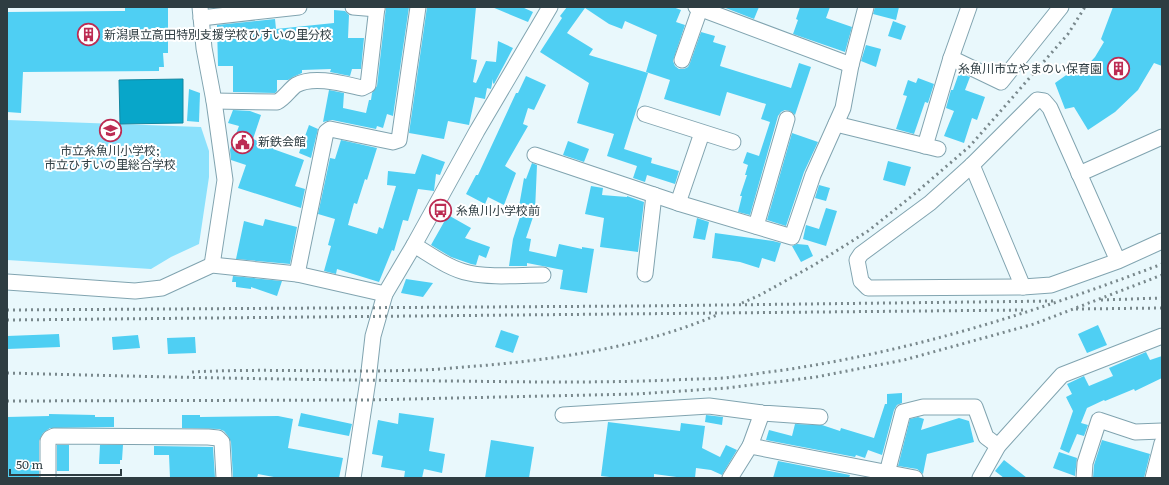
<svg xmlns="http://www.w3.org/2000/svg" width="1169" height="485" font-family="Literata,'Noto Sans JP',serif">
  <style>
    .green { fill: #8be1fc }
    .water { fill: #08a6c9; stroke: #1386a0 }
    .building { fill: #4fcff3 }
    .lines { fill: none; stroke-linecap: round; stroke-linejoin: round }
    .minor-casing { stroke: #81a4b0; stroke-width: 17 }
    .minor { stroke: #fff; stroke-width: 15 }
    .rail { stroke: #79888c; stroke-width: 3; stroke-dasharray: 2 4; stroke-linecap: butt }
    .labels { text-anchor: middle; stroke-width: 4; stroke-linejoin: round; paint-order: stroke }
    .poi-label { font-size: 12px; fill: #2e3d42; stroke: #fff; text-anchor: start }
  </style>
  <rect width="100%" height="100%" fill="#e9f8fc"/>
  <polygon class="green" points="7,120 201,127 209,151 209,177 199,244 171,257 151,269 7,260"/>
  <polygon class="water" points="183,79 183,123 120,124 119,80"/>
  <g class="building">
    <polygon points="125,7 168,7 168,53 163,53 164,67 159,67 159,71 23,72 21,113 7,112 7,12 120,11 125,11"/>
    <polygon points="386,7 409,7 393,116 387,114 383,128 377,126 376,129 332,120 323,122 329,90 344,93 343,108 366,113 369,100 371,100 372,93 377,86"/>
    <polygon points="427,7 476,7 471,59 477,60 473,82 476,83 486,61 496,62 498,41 513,48 494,84 493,83 493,79 491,89 487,88 485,99 475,97 469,125 448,121 444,139 409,133"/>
    <polygon points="492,7 522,7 533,12 528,22"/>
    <polygon points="567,7 673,7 681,10 676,22 685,25 673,61 675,66 679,69 684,69 688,67 690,63 701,32 715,36 713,42 726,46 720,66 791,88 799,63 811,67 795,115 790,111 785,110 781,112 778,116 750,215 738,212 742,196 740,196 747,175 745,175 748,165 743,163 747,152 759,156 770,122 761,119 766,104 727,92 720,116 664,99 670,80 646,72 657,35 625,21 622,29 609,24 585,8 567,33 593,49 589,55 648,73 624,149 652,158 651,163 679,171 675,184 647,175 645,182 633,178 637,166 607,156 614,134 577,123 589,83 540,52 562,18 560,16"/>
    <polygon points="723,7 759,7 754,19"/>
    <polygon points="800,7 830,7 826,18 852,27 845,52 793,34 798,20 796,19"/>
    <polygon points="875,7 899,7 896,20 873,14"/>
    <polygon points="1113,7 1162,7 1162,66 1154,63 1138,90 1115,112 1088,130 1074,107 1065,109 1055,83 1079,66 1082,71 1095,57 1104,42 1101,39"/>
    <polygon points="334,10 345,11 349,15 348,38 364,38 361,69 352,69 350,76 330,72 331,69 302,70 302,73 293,77 288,80 277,80 277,91 275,93 233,92 233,66 218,66 217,25 275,19 276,29 334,23"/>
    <polygon points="893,21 906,26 901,40 888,36"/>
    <polygon points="866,45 881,49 876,67 861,61"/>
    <polygon points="959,73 970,77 965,90 985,97 977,120 972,118 964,143 944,136 954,111 946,108 951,90 953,90"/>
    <polygon points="526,76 546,85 534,110 528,108 523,124 528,126 505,166 516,173 504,205 488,197 485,204 466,194 476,175 478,175 516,93 518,93"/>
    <polygon points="918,78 934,84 928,103 925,102 914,134 896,129 907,96 903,95 908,80 916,83"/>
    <polygon points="189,89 200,93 199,122 187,121"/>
    <polygon points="233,110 250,111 261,115 253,139 274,147 273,149 304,160 295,186 305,189 301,208 238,188 246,165 231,160 230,150 239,126 228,123"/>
    <polygon points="309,125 318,129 311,158 299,153"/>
    <polygon points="792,133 818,142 804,172 786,226 767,220"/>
    <polygon points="341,140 377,148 367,180 365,179 357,204 354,203 348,225 377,234 379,227 383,229 396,186 387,185 388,171 415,174 422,154 445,162 440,175 436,174 434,191 418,189 408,221 403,220 394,251 392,250 379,282 337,269 336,274 324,271 331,246 328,245 335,219 318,214 330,158 335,159"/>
    <polygon points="568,141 589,149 584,162 563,155"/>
    <polygon points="888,161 911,167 905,186 883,180"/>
    <polygon points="532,163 537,165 535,211 526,238 531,239 529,251 556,257 559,244 582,249 582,247 594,249 587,293 560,289 563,270 527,263 527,266 509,266 513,239 521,214 518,212 524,178 526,179"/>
    <polygon points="819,185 830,188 826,201 815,198"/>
    <polygon points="591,186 603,188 602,195 627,197 627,196 644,202 638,252 600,247 604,218 585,214"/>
    <polygon points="826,208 837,211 826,246 803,239 806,225 819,229"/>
    <polygon points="448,215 471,228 465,238 490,247 486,258 479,255 476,265 471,264 451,257 431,245"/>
    <polygon points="697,218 709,222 705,240 693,238"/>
    <polygon points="265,219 297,227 290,264 236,259 244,221 263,226"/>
    <polygon points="715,233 773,241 781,243 775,262 762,258 759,268 740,262 712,258"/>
    <polygon points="797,244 808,245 813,256 801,262 792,246"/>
    <polygon points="233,276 282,281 277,296 251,287 251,289 236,287 236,282 232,282"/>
    <polygon points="406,279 433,283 423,297 401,293"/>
    <polygon points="1098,325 1107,345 1087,353 1078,334"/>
    <polygon points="501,330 519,336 513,353 495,347"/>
    <polygon points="59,334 60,347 7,349 7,336"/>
    <polygon points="138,335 140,348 113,350 112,337"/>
    <polygon points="195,337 196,353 168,354 167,338"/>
    <polygon points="1146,352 1150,360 1162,356 1162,378 1135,391 1134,389 1105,401 1104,400 1087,408 1081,423 1088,425 1084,436 1077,434 1069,453 1060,449 1073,411 1066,397 1072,394 1067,384 1084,376 1089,386 1113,376 1109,368"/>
    <polygon points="902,393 902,403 897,405 894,410 882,455 868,450 865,458 856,455 855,457 766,440 769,430 792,436 795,424 822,425 840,431 841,428 874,438 885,404 887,404 887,394"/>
    <polygon points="301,413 352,424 349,436 298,426"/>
    <polygon points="399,413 434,418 429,451 445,454 442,473 424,469 422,478 404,478 405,471 381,467 383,456 372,454 378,420 398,424"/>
    <polygon points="49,414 95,415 95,417 114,417 114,427 50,428 43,433 39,441 39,477 7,477 7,417 49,416"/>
    <polygon points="182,415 200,415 200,417 278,416 293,419 288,448 343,458 339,478 279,478 258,474 257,478 233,478 231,442 228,436 224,431 219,429 182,428"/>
    <polygon points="706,415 723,417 722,425 705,422"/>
    <polygon points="918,417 924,419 921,430 959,418 969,421 974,442 927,454 923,474 917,469 898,466 910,419"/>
    <polygon points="608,422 680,431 681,423 705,426 702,448 720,457 726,445 737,450 722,475 711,470 696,468 695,478 684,478 654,474 654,478 618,478 601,476"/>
    <polygon points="491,440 534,447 529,478 485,478"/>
    <polygon points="1102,440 1150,454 1144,478 1093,478 1094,465"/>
    <rect x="57" y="445" width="12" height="26"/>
    <polygon points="100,445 123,445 122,460 120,460 120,464 99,464"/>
    <polygon points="154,446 213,447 215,478 170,478 169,455 154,455"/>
    <polygon points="1059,452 1077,458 1075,476 1053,468"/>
    <polygon points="1004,460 1013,467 1027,478 1004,478 995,471"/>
    <polygon points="778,461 850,475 849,478 773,478"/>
  </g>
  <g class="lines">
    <defs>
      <g id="minor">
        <polyline points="200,7 204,48 214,101 225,180 212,265"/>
        <polyline points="353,7 377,9"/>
        <polyline points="696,7 851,65"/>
        <polyline points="201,18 299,7"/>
        <polyline points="951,58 1001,82 1061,7"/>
        <polyline points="682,60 700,9"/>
        <path d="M214,101l63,1c8,-4 12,-12 19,-17 18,-10 48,-1 66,3l6,-3 9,-78"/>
        <polyline points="645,114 733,142"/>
        <polyline points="836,124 938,149"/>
        <polyline points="925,146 951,58 969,7"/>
        <polyline points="535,155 678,203 792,237 813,175 843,108 851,65 866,7"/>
        <polyline points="972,165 1023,287"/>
        <polyline points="1079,174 1162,137"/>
        <polyline points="678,203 702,133"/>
        <polyline points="756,226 787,119"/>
        <path d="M414,245c17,10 35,24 55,28 23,5 50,2 74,2"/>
        <polyline points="1118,261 1050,108 1044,101 1037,100 972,165 930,203 861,254 857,260 861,281 868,288 1023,287 1051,285 1118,261 1162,241"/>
        <polyline points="297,274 326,132 330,129 393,142 399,140 418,7"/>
        <polyline points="645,274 654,195"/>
        <polyline points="7,282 135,291 162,288 212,265 297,274 385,294"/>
        <polyline points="563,415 709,406 762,413 820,417"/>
        <polyline points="750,446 762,413"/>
        <polyline points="887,473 903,412 923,407 975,407 986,437 998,446"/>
        <polyline points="48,478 48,441 50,438 54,436 208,437 218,438 222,442 224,478"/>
        <polyline points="353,478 368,380 373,336 385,294 414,245 477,131 550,7"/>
        <polyline points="730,478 750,446 915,478"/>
        <polyline points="980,478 998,446 1062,375 1162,336"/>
        <polyline points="1084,478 1085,463 1099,420 1135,432 1162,431"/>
        <polyline points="1153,478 1162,443"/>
      </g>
    </defs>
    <use href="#minor" class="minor-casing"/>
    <use href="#minor" class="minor"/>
    <g class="rail">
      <polyline points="1101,300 1162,298"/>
      <polyline points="742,303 760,295 814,265 868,231 912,196 970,146 1068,34 1085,7"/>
      <polyline points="1076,309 1162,308"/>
      <polyline points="7,310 639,306 1055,301"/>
      <polyline points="7,320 1024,310"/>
      <path d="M192,372c75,-4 151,1 226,-2 20,0 40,-3 60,-4 82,-7 163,-19 239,-51"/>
      <path d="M7,373c149,4 298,7 447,8 73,1 145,2 218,-1 18,-1 35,-1 53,-2 17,-2 35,-5 52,-7 134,-19 259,-59 385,-107"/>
      <polyline points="7,401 365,400 636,394 727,388 816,377 904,360 1034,324 1162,275"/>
    </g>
  </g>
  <defs>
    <symbol id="building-ring" viewBox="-11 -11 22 22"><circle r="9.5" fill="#fff" stroke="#bc2c53" stroke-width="1.5"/><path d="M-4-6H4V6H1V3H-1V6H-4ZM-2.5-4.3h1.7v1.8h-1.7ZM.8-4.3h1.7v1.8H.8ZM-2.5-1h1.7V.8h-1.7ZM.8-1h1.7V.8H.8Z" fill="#bc2c53"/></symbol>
    <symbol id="school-ring" viewBox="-11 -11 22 22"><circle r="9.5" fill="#fff" stroke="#bc2c53" stroke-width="1.5"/><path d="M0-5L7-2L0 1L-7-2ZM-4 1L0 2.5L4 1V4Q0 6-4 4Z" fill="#bc2c53"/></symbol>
    <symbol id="civic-ring" viewBox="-11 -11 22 22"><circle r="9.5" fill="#fff" stroke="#bc2c53" stroke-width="1.5"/><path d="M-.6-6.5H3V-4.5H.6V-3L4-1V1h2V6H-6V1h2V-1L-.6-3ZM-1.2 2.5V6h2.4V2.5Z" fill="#bc2c53"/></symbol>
    <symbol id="bus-ring" viewBox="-11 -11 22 22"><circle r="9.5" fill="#fff" stroke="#bc2c53" stroke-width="1.5"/><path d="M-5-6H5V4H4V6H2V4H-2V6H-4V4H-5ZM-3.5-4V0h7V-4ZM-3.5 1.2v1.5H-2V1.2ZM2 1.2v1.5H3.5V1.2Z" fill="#bc2c53"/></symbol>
  </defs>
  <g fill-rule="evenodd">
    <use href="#building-ring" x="76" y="22" width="25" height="25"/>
    <use href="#building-ring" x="1106" y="56" width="25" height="25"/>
    <use href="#school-ring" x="98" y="118" width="25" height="25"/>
    <use href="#civic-ring" x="230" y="130" width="25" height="25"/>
    <use href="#bus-ring" x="428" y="198" width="25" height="25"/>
  </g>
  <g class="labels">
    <g class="poi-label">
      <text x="104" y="39">新潟県立高田特別支援学校ひすいの里分校</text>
      <text x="1102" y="73" text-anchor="end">糸魚川市立やまのい保育園</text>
      <text x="258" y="146">新鉄会館</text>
      <text x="110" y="155" text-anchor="middle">市立糸魚川小学校;<tspan x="110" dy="14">市立ひすいの里総合学校</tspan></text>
      <text x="456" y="215">糸魚川小学校前</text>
    </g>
  </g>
  <rect width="1169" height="485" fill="none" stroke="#2e3d42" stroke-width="16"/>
  <path d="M10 469v6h111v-6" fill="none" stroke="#2e3d42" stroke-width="2"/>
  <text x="16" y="469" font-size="12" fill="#2e3d42" stroke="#ffffff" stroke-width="3" paint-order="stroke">50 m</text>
</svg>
